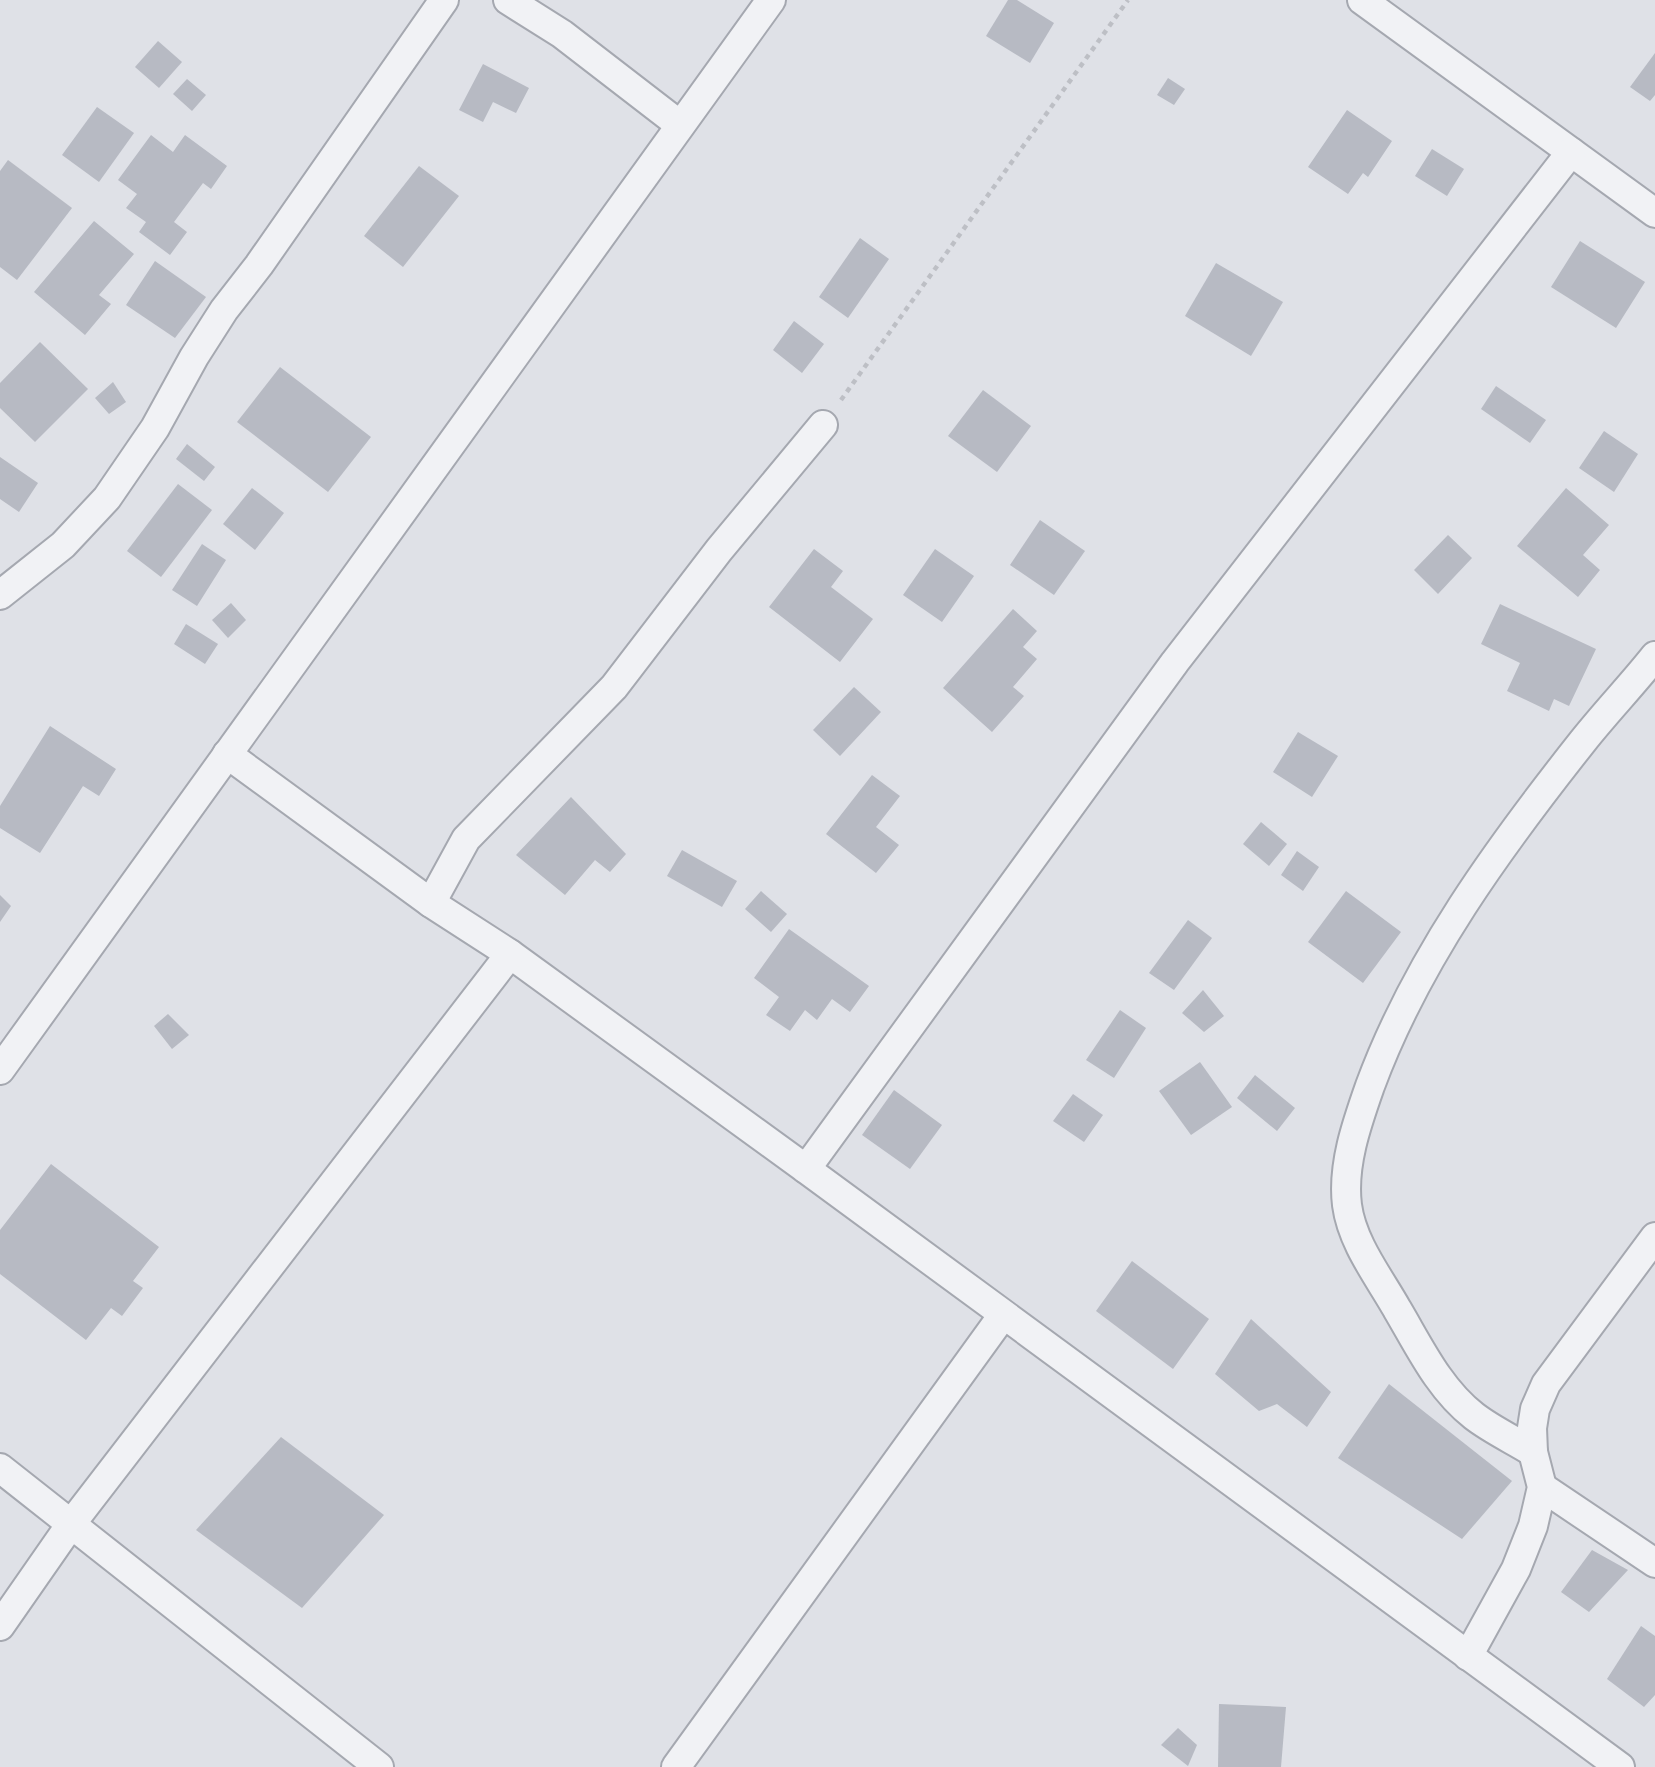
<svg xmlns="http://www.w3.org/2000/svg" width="1655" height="1767" font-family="Quicksand,sans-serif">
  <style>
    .building { fill: #b7bac3 }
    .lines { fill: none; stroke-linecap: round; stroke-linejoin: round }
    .minor-casing { stroke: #a5a8b0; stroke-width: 32 }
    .path { stroke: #bdbfc5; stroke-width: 4.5; stroke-dasharray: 5 5; stroke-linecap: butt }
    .minor { stroke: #f1f2f5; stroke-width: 28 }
  </style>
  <rect width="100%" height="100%" fill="#dfe1e7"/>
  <g class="building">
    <polygon points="1008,0 1017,0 1054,23 1030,63 986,36"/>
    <polygon points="158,41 182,62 159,88 135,67"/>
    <polygon points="1655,53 1655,95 1650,101 1630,87"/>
    <polygon points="483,64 529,88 516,113 493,102 483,122 459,110"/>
    <polygon points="1168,78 1185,89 1174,105 1157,95"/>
    <polygon points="187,79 206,95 192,111 173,94"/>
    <polygon points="97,107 134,133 99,182 62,155"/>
    <polygon points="1347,110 1392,141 1368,177 1363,173 1348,194 1308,167"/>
    <polygon points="151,135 173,152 185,135 227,166 211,189 203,183 174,222 187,232 170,255 139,232 146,222 126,208 137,194 118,180"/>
    <polygon points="1432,149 1464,169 1447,196 1415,176"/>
    <polygon points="8,160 72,208 17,280 0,267 0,171"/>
    <polygon points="419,166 459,196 403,267 364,236"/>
    <polygon points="94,221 134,254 99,295 111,304 85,335 34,292"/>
    <polygon points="860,238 889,259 848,318 819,297"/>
    <polygon points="1580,241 1645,282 1616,328 1551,287"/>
    <polygon points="155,261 206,297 175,338 126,305"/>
    <polygon points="1216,263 1283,302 1251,356 1185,316"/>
    <polygon points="794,321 824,344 802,373 773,350"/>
    <polygon points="40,342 88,389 35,442 0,408 0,383"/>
    <polygon points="280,367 371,437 328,492 237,422"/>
    <polygon points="113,382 126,402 109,414 95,398"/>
    <polygon points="1496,386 1546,420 1530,443 1481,409"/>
    <polygon points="983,390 1031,426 997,472 948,436"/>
    <polygon points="1604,431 1638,454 1614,492 1579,468"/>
    <polygon points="187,444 215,467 204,481 176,459"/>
    <polygon points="0,457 38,483 19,512 0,499"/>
    <polygon points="178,484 212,510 161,577 127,551"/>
    <polygon points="252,488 284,513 255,550 223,524"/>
    <polygon points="1566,488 1609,525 1583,555 1600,570 1578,597 1517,546"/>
    <polygon points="1040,520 1085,551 1054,595 1010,565"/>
    <polygon points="1448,535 1472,558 1438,594 1414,570"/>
    <polygon points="202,544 226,560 197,606 172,590"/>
    <polygon points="814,549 843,571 831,587 873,619 840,662 769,607"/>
    <polygon points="935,549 974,576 942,622 903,595"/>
    <polygon points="231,603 246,620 228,638 212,620"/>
    <polygon points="1500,604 1596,649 1569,706 1554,699 1549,711 1507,691 1520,663 1481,644"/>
    <polygon points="1013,609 1037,631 1023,647 1037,659 1013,687 1024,696 992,732 943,688"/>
    <polygon points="186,624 218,644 205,664 174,644"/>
    <polygon points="854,687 881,712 840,756 813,730"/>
    <polygon points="50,726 116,769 99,796 83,786 40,853 0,828 0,806"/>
    <polygon points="1298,732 1338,756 1312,797 1273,772"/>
    <polygon points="872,775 900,796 876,827 899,845 876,873 826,834"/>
    <polygon points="571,797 626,854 610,872 595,860 565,895 516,855"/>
    <polygon points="1261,822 1287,844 1269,866 1243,844"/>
    <polygon points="682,850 737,881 722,907 667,876"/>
    <polygon points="1297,851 1319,867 1303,891 1281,875"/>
    <polygon points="761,891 787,914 771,932 745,909"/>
    <polygon points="1346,891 1401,932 1363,983 1308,942"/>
    <polygon points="0,895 11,906 0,922"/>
    <polygon points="1188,920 1212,938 1174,990 1149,973"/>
    <polygon points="789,929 869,986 850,1012 832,999 817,1020 805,1010 790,1031 766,1015 779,997 754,978"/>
    <polygon points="1203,990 1224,1016 1204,1032 1182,1013"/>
    <polygon points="1120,1010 1146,1028 1114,1078 1086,1060"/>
    <polygon points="168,1014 189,1035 172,1049 154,1026"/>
    <polygon points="1200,1062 1232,1107 1191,1135 1159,1091"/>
    <polygon points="1255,1075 1295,1108 1277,1131 1237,1098"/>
    <polygon points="894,1090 942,1125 910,1169 862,1135"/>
    <polygon points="1073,1094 1103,1115 1084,1142 1053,1121"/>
    <polygon points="51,1164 159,1247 133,1281 143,1288 122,1316 111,1308 86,1340 0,1274 0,1230"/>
    <polygon points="1132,1261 1209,1319 1173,1369 1096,1311"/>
    <polygon points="1251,1319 1331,1392 1307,1427 1277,1404 1259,1411 1215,1374"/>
    <polygon points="1389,1384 1512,1481 1462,1539 1338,1458"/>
    <polygon points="281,1437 384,1515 302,1608 196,1530"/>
    <polygon points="1592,1550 1628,1570 1589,1612 1561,1592"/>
    <polygon points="1641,1626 1655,1636 1655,1695 1644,1707 1607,1679"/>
    <polygon points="1219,1704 1286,1707 1281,1767 1218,1767"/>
    <polygon points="1178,1728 1197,1745 1188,1766 1161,1745"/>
  </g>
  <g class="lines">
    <defs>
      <g id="minor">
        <polyline points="508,0 562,34 680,125"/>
        <polyline points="1362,0 1655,213"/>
        <polyline points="0,595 63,545 107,498 155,428 194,357 224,310 259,265 444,0"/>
        <polyline points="227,754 431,903 510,954 806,1169 1620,1767"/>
        <polyline points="431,903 466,839 614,687 719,550 823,425"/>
        <polyline points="0,1070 771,0"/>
        <polyline points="806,1169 1175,662 1571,152"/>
        <path d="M1533,1452c-19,-12 -41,-22 -59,-36 -35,-27 -55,-70 -77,-107 -18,-32 -45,-66 -50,-104 -5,-40 10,-82 23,-119 47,-127 129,-239 213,-345 23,-29 49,-56 72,-85"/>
        <polyline points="0,1468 379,1767"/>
        <polyline points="1542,1487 1655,1563"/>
        <polyline points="0,1626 71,1524 510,954"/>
        <polyline points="1468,1656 1516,1569 1533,1526 1542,1487 1533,1452 1532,1428 1535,1409 1546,1384 1655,1237"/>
        <polyline points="676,1767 1003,1315"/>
      </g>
    </defs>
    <use href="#minor" class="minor-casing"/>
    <polyline class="path" points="841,400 1128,0"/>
    <use href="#minor" class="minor"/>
  </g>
</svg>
